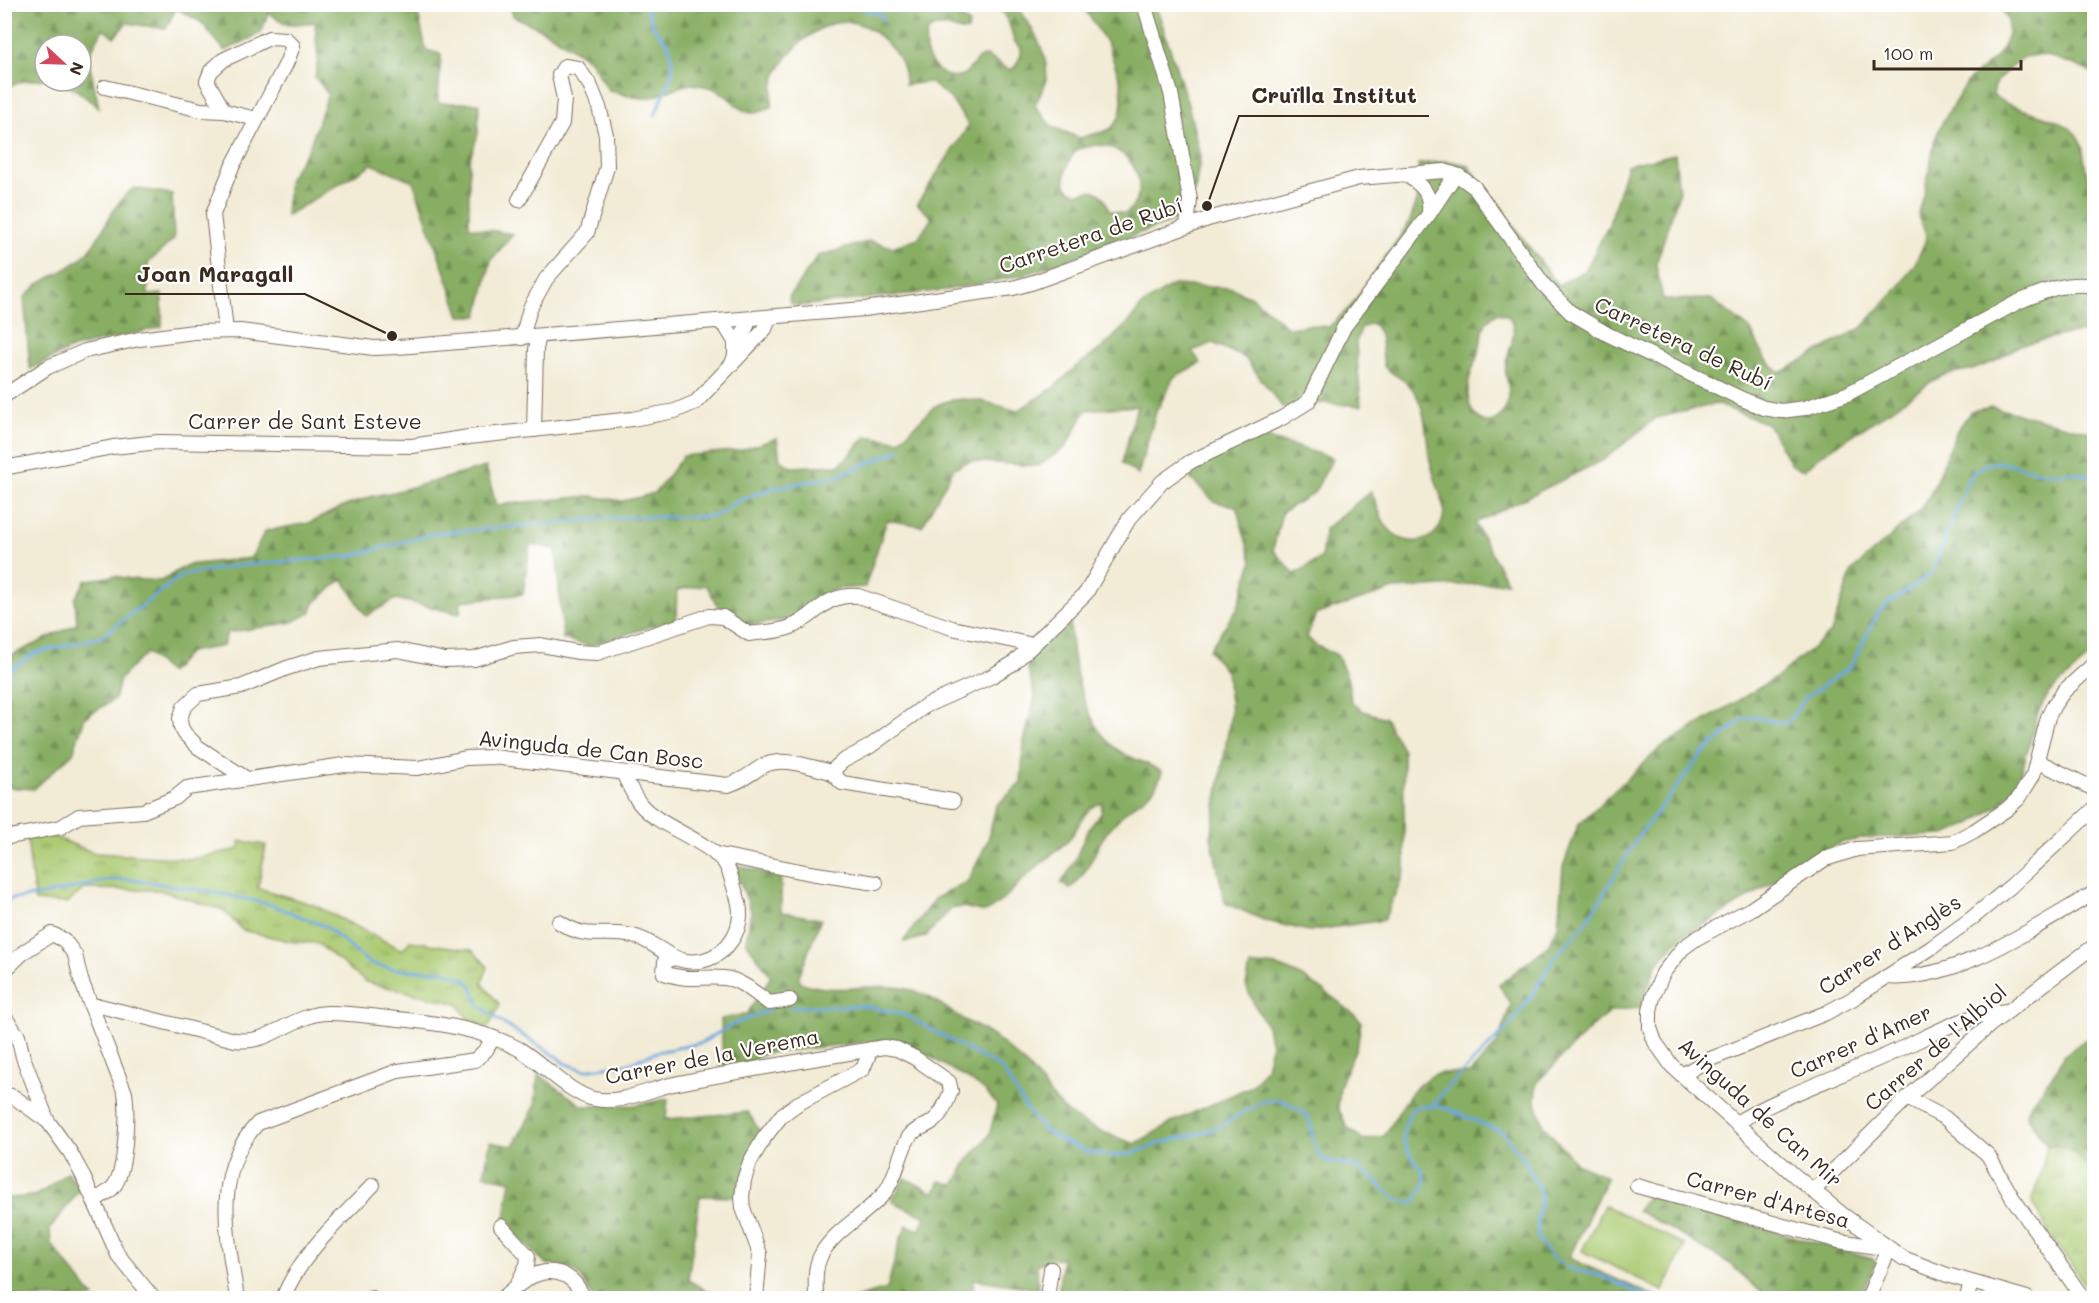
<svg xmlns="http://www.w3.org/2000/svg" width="2099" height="1303" font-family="Mali,sans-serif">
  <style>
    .grass { fill: url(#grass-tufts); stroke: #737a48; stroke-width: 1.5 }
    .forest { fill: url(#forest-firs); stroke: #626c41; stroke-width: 1.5; fill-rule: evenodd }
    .pitch { fill: #abca72; stroke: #737a48; stroke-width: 1.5 }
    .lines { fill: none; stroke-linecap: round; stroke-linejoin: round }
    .stream { stroke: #6da8de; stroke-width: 3 }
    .minor-casing { stroke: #7b6e5e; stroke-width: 16 }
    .minor { stroke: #fff; stroke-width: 14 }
    .labels { text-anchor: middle; stroke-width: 4.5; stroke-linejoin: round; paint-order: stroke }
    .street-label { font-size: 21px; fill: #3b2a1e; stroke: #fff }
    .leader { fill: none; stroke: #3b2a1e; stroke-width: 2 }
    .callout-dot { fill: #3b2a1e; stroke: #fff; stroke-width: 2 }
    .callout-label { font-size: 22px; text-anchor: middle; font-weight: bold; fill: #3b2a1e; stroke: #fff; stroke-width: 4.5; stroke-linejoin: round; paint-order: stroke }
  </style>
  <defs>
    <pattern id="grass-tufts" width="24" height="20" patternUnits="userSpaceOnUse" patternTransform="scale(1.5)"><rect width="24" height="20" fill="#abca72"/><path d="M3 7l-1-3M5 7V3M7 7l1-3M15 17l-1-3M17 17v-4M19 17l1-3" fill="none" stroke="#8ca45d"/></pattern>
    <pattern id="forest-firs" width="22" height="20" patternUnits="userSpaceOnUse" patternTransform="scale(1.5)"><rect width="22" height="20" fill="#88ae64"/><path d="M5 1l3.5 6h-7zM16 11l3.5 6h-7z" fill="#708e52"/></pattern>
  </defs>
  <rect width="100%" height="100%" fill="#fff"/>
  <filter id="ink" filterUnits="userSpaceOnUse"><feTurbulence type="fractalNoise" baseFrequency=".0167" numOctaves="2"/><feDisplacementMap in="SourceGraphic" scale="12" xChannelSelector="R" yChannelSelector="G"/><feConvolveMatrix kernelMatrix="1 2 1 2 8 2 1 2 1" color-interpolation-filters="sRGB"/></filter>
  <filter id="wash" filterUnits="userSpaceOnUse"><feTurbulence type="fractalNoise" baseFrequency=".008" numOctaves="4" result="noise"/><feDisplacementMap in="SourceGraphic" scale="24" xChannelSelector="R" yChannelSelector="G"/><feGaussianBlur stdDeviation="1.35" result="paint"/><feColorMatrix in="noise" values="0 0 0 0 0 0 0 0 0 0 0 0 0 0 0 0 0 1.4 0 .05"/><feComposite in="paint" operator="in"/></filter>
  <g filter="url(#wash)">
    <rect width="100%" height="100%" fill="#f2ebd5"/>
    <g class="grass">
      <polygon points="49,835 95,853 192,859 239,849 240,841 266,845 258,888 314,905 402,950 410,941 472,950 488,967 482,983 500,1005 488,1028 468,1019 458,1004 366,982 317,943 294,942 242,930 223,910 159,890 84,889 67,903 35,901 27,839"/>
      <polygon points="2060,1144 2072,1149 2094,1176 2094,1296 2053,1240 2034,1206 2032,1199 2041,1174 2047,1145"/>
    </g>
    <g class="forest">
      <polygon points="4,5 416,5 426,50 441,54 438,103 479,103 478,134 469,161 469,227 513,234 491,260 478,316 460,316 413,181 372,164 286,216 289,178 309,148 328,94 315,77 318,60 315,22 288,25 268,13 261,33 225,51 201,22 176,8 166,29 127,23 114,37 103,29 88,57 99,108 75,89 53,81 81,81 81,45 45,45 45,79 23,81 5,88"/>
      <path d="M507,5h442l20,19 -1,6 -7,1 -13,-4h-13l-6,3c-12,18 7,52 30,46 10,-2 14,-13 21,-19l7,-1 22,14 6,-3 6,-12v-7l-7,-7 -4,-15 -7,-13 -9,-8h22c14,20 34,48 30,74 -1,10 -8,17 -11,27l16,20 28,12 27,-7 6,-3 8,-12 2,-14 -1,-19 -13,-38 -26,-40h72l6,12 29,91 11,49 -5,34 -13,27 -158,57 -78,15 -148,16 -8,-3 -1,-6 29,-41 52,-15 22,6 26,-9 14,-20 -15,-14 52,-79 -19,-27 -21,-16 -24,3c0,-19 -6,-31 -21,-44 -9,-10 -22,-18 -36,-19 -29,-3 -68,34 -74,61 -2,7 -2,16 -2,23 -29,20 -35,-7 -55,-16 -6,-3 -13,-4 -18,-5 -18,-4 -36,12 -54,13 -11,1 -25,-5 -36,-7l-19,-31 -43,-28 -34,-16 -2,-8zM1097,145c35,0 59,46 28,69l-16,-4c-2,-7 -6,-16 -14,-19 -6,-2 -12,3 -18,2 -22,-5 -9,-33 0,-44z"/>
      <path d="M1999,5h95v69c-16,-8 -50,-24 -68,-17 -7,2 -14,9 -19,14 -8,6 -13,13 -14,24 22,18 64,19 81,37 15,15 7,46 20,55v116l-5,2 -3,5 8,5v16l-27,3 -47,11 -27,17 -19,7 -28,5 -12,6 -69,47 -41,26 -20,17 -13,-5 -23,-41 -52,-20 -60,14 -53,42 -128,63 32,59 -112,7 -79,25 -9,23 8,8 22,10 11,24 3,22 12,10 22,7 18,32 2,121 -21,49 -75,11 -43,-10 -41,-18 -14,-66 20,-124 -4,-40 -18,-23 29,-43 14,-45 -16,-56 -21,-4 -29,-28 41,-23 38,-14 68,21 -19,35 -32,19 -9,38 22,24 26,-16 4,-29 46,-38c6,13 10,32 22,42 21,18 50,6 51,-23 -3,-17 -10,-32 -14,-49 -4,-22 -3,-49 -15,-68 -9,-16 -22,-16 -31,-27 -3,-13 0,-36 -13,-43l-10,5 -5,15 5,63 -38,-3 -40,5 -38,-50 -32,-15 -21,8 9,12 -27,14 -18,35 -18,63 -16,-12 15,-57 -51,4 -20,37 -28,19 -69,-5 -15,7 -32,58 -35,-6 -22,67 -30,2 -23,12 -22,19 -41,5 -30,-17 -13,-23 -29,5 -1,29 -87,27 -26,-7 -7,-90 -26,-4 -7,49 -62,7 -1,13 -64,-15 -30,17 -23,-37 -29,24 -4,10 -17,9 -66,11 -4,13 -34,6 -19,21 -24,-20 -26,26 -5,20 -30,18 -12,36 -39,36 -29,-2 -1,-136 4,6 69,-33 -2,-25 11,-19 29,-4 16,3 30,2 26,-16 64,-7 14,-27 44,-8 33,-16 31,-11 21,-4 92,-25 10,38 94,-9 32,5 19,-4 13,-4 5,-5 24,-32 59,-6 35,-12 3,21 11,8 48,-2 11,-10 16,-19 33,5c12,-10 22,-23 34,-33 23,-18 60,-4 84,3l35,-22 25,-23 25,-18 27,-26 13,-17 31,-20 59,3 21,10 36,30 20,-3 20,2 22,-21 58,-83 12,-33 -3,-26 30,-3 20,4 90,120 27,-14 24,-47 18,-59 48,-11 4,39 -23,71 7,36 48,-1 39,30 15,29 15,15 81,-45 38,-41 17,-25 9,-20 1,-7 -8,-19 6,-20 11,-57 8,-18 25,-40 27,-23 8,-11 5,-13v-14zM1498,313l10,3c15,20 -6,38 -2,58 1,8 5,19 2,27 -8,31 -38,26 -40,-6 -1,-20 8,-31 12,-48 3,-15 2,-27 18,-34z"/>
      <path d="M134,188l38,6 2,45 -26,24v32l14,-1v33l-89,21 -43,21 -6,-71c6,-5 11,-12 18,-16 16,-9 32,-16 46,-30 17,-20 24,-49 46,-64z"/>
      <path d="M1992,407l102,26v222l-10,7 -35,31 -11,20 -19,68 -18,23 -29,19 -27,12 -80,3 -25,5 -20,10 -113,70 -22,11 -13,12 -15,18 -16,43 -29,4 -14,10 -61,61 -2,18 9,26 32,37 31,14 -38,81 89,40h-600l4,-41 -25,7 1,25 -65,-10v19h-118l32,-9 13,-49 7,-15 12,5 7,-13 -35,-16 14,-23 29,15 6,-12 14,4 14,-26 21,-23 8,-31 -11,-13 -13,-10 -66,-39 -12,-4 -129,14 -22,12h-21l-2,-46 26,-5 24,-38 -25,-34 5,-31 -18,-47 48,14v34l40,7 -22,57 1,6c45,18 86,-9 129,15 10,5 18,12 27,18 6,4 13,7 20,11 18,9 35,25 50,39 17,16 26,37 46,51 19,13 42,20 63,28l38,-22 79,-36 14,-18 5,-22 -4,-20 -12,-20 -9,-20 4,-20c6,0 13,-1 19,-1 26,1 73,38 92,56l-3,22 -18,43 -2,22 9,19 17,13 20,-4c15,-22 26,-52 52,-62 9,-3 24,0 33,0l28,-30 14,-40 -12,-19 50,-40 9,-19 5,-59 15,-42 83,-78 118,-71 52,-44 21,-61 67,-60 12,-18 26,-63 14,-19z"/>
      <path d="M1070,618c0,41 13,110 51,134 13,8 28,11 41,20 -9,26 -16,22 -34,38 -8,7 -19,19 -25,28 -11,18 -16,37 -33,51l-9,-6c18,-21 20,-51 40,-69l1,-11c-20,5 -21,23 -33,36 -12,13 -26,22 -39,34 -15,13 -27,30 -45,39l-23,-5 -11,2 -25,27 -11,4 -12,2 31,-43 34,-18 20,-41 8,-34 25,-23 3,-42 11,-44 -9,-35z"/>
      <path d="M2094,1030v146c-15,-18 -21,-33 -47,-31l-19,-26 -1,-5 4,-11 27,-35 5,-12 27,-20z"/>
      <path d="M538,1074l45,32 52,-1 33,-6 -2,20 82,-7 12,20 -24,65 -36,-1 -12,84 31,18h-126c-12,-24 -18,-33 -47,-34l-42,-41 7,-42 -27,-6 6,-33 23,4 22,-40z"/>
      <path d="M67,1172l13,17 -30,40 1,15 43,54h-89v-100c36,-1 35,-3 62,-26z"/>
      <polygon points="1648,1196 1873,1259 1876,1263 1860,1298 1759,1298 1762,1293 1729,1263 1637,1210"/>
    </g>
    <polygon class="pitch" points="1604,1205 1685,1245 1663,1291 1582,1251"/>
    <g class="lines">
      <g class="stream">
        <path d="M645,4c3,9 6,19 11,26 4,5 9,9 12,15 13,23 -5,49 -13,70"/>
        <polyline points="851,4 880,14 883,20"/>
        <polyline points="4,674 35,653 101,637 182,575 235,566 351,556 437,533 626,517 708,517 719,514 738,501 773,488 835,477 900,450"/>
        <polyline points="4,900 43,895 105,881 126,879 208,891 269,904 327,927 369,963 379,966 399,970 444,971 463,978 471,985 479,1005 504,1024 556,1056 564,1063 584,1070 627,1064 657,1052 701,1043 730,1026 771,1009"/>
        <path d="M790,1007l74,-1 41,9 96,53 28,45 14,16 17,11 30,13 25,3 16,-2 30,-11 51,-13 48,-27 10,-3h11l19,10 8,7 8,33 7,9c12,5 25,4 36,10 21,10 30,34 54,34l11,-16 1,-11c-17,-29 -32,-31 -13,-67l9,-3 22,1 59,25 22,27 17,34 -4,36 2,12 14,17 18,11 30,7 51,22"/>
        <path d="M1432,1106l18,-21 61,-61 20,-27 24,-41 26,-27 12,-17 46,-77 64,-82 39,-33c22,-8 29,7 46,2l18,-25 44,-30 28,-54 9,-9 36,-24 9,-8 35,-89c20,-37 52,-13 81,-10 9,1 19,-1 28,0 6,1 12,3 18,4"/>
      </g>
    </g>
  </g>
  <g filter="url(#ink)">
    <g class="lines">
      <defs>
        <g id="minor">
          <polyline points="1144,4 1171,93 1190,200 1187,226"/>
          <polyline points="105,87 201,110 224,111 256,119"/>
          <polyline points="224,111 207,81 211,71 223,60 269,38 286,39 293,46 286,64 231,169 213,214 226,331"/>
          <path d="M1405,174c18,12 26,18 24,40"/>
          <polyline points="519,200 562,123 564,99 559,75 565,66 578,68 590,85 599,107 606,135 607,167 587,233 546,279 530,308 522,338"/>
          <polyline points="735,348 747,326 748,319"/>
          <polyline points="732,364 765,329 770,317"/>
          <path d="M4,396l44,-29 37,-16 54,-12 55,-7 46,-1 134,17 24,-1 466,-38 149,-21 21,-6 174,-63 151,-41 85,-7 15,5 15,11 70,98 26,27 37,22 135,65 22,9 17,3 24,-3 42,-14 169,-91c26,-11 50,-22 78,-17"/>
          <polyline points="534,430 536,349 539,336"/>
          <polyline points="4,468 113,447 159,442 412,446 469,437 632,419 675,411 696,402 732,364 735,355 735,342 726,327 718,321"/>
          <polyline points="2037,761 2094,789"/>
          <polyline points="831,772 842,783 953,801"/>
          <path d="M247,779l-49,-32 -13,-13 -4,-7 -1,-8 4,-12 14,-13 43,-7 46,-19 32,-10 79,-8 47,10 29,-1 40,-12 27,-2 36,7 20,1 112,-37 14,1 26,17c13,-2 30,-2 42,-7 28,-12 32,-33 67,-31l94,32 81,17"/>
          <path d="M4,838l57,-11 18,-11 64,-5 32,-13 12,-10 157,-23 74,3 48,-10 27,-1 235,28c16,-5 20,-10 33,-18 22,-12 48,0 70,5l12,-11 26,-14 56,-41 65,-29 22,-13 21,-19 53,-52 43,-74 33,-37 28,-20 92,-44 26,-16 36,-75 85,-113 26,-39"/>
          <polyline points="715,854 810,873 876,883"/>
          <path d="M559,922c30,20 43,7 74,14 20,4 33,22 53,25 16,2 30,-3 41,-15 13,-15 16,-32 10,-50 -4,-10 -7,-27 -13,-34 -19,-22 -65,-36 -83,-57 -8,-9 -13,-22 -18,-32"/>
          <path d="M675,958l-10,3 -1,12c26,9 35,3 60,5 16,1 32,16 45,25l21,-3"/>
          <path d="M4,971l21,-20 27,-17 12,6 11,15 6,25 44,113c3,20 1,78 -11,93 -4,6 -13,10 -19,14"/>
          <path d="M1886,977c69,6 150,-51 208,-84"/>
          <path d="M91,1006h9l135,34c30,4 45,-14 72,-23 18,-7 35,-3 54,-2 52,6 110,8 158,34 22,13 51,45 75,50 26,6 55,-10 80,-15 70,-14 140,-25 210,-37l13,2 18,9 34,24 2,9c-4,10 -9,24 -19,31 -8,6 -17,6 -23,15 -10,16 -12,40 -24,55 -18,23 -53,39 -65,65 -6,13 -4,28 -4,41"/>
          <polyline points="4,1016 18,1036 23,1057 47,1120 70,1152 82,1174 118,1255 153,1298"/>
          <polyline points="1682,1075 1708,1060 1826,1013 1854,998 1931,948 1971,919 2011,886 2094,809"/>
          <polyline points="4,1094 14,1097 46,1120"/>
          <polyline points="1907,1098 1945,1118 1988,1155 2012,1197 2083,1298"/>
          <path d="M1736,1123c47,-28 100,-45 151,-68 40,-17 75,-41 120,-44"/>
          <polyline points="1637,1186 1839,1241 1889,1249 1868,1298"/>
          <polyline points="1813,1191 1907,1098 1990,1025 2094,946"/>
          <polyline points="501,1226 528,1256 527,1265 517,1285"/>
          <path d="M237,1298c-9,-60 -26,-126 21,-175l140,-52 77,-11 11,-10 7,-12"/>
          <path d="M283,1298c18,-45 57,-78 90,-113"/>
          <polyline points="371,1298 372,1298"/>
          <path d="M503,1298c17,-15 38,-35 63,-22 9,5 14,13 17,22"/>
          <polyline points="756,1298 760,1254 743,1208 742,1197 744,1180 750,1162 764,1138 782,1115 797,1104 863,1069 871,1049"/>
          <polyline points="1047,1298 1051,1269"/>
          <polyline points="1967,1298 1971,1282"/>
          <polyline points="2027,1298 1947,1275 1903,1258 1843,1215 1794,1175 1672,1066 1655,1042 1650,1028 1650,1011 1653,997 1663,973 1683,948 1697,938 1751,909 1825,859 1857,849 1953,842 1974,831 2007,809 2019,798 2033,775 2048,717 2054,705 2064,691 2094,664"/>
        </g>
      </defs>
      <use href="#minor" class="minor-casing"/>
      <use href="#minor" class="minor"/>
    </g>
  </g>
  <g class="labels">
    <g class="street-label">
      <text transform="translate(1091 236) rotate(-19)" y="7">Carretera de Rubí</text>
      <text transform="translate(1683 344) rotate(25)" y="7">Carretera de Rubí</text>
      <text x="305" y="429">Carrer de Sant Esteve</text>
      <text transform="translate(591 750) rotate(6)" y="7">Avinguda de Can Bosc</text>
      <text transform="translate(1890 945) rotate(-33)" y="7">Carrer d'Anglès</text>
      <text transform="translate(1861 1042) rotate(-24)" y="7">Carrer d'Amer</text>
      <text transform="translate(1936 1048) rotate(-41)" y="7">Carrer de l'Albiol</text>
      <text transform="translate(712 1057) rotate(-11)" y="7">Carrer de la Verema</text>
      <text transform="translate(1760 1113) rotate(42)" y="7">Avinguda de Can Mir</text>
      <text transform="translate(1768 1200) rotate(15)" y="7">Carrer d'Artesa</text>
    </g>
  </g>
  <path class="leader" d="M1207 206L1239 116H1429M392 336L305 294H125"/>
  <g class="callout-dot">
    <circle cx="1207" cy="206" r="6"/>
    <circle cx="392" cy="336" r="6"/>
  </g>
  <g class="callout-label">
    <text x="1334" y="103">Cruïlla Institut</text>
    <text x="215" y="282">Joan Maragall</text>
  </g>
  <rect width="2099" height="1303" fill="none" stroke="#fff" stroke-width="24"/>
  <g transform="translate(63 63) rotate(112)"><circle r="28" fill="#ffffff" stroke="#b1aaa5" stroke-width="1.5"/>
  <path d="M0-4.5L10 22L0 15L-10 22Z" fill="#d1495b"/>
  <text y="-9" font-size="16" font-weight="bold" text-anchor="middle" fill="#3b2a1e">N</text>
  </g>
  <path d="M1874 60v9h147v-9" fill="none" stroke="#3b2a1e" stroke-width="3"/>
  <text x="1883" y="60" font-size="18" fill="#3b2a1e" stroke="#ffffff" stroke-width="4.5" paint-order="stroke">100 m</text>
</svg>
